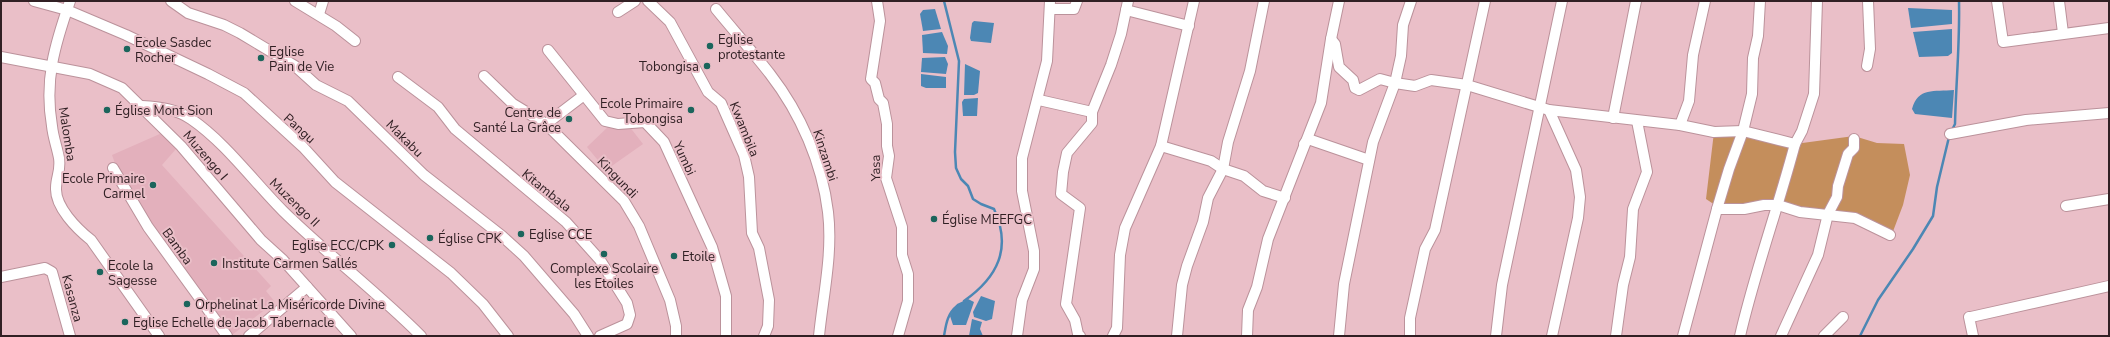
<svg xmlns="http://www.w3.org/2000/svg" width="2110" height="337" font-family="'Nunito Sans',sans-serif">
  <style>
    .built { fill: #e3b0bc }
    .green { fill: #c48e5c }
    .water { fill: #4c87b4 }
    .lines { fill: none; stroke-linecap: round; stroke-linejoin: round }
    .stream { stroke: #4c87b4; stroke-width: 2.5 }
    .street-casing { stroke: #bb929b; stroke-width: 12 }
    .street { stroke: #fff; stroke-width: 10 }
    .poi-dot { fill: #1b655c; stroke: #eabfc8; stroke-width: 1.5 }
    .labels { text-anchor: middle; stroke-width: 4; stroke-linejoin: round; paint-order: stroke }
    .poi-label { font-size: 13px; fill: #312024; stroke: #eabfc8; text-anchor: start }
    .street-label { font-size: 13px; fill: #312024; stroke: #eabfc8 }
  </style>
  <rect width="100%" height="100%" fill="#eabfc8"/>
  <g class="built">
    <polygon points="610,125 629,126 643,144 606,170 587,147"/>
    <polygon points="162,133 176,149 162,165 271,286 266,291 275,302 232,335 161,239 117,169 112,155"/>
  </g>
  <polygon class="green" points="1714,132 1795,144 1854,136 1877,143 1904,144 1910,175 1903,205 1892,234 1829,213 1718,207 1706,199"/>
  <g class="water">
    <polygon points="1908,8 1952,10 1952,24 1911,28"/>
    <polygon points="935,9 941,29 923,31 920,14 923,10"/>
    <polygon points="974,21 994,23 991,43 971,41 970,38 972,23"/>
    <polygon points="1952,29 1952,53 1948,56 1919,57 1913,32"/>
    <polygon points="942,32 948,46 947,54 923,53 922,35"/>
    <polygon points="945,57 948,64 946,74 921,72 922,58"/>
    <polygon points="965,64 980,71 978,93 974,95 964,95"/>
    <polygon points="921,74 946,77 946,88 926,88 921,86"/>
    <path d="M1954,90l-2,28 -37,-4 -3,-5c6,-22 22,-17 42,-19z"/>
    <polygon points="978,98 977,116 963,116 962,102 964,99"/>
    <polygon points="981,296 995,301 992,319 986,321 974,317 973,312"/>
    <polygon points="968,299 974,302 966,325 953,325 950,316 957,304"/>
    <polygon points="972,319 982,322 980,329 983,336 969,336"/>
  </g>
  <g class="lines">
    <g class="stream">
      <path d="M944,1l15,60 -4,91 1,16 5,11 7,7 5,13 8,5 13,5c18,39 4,68 -30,92"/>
      <path d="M1952,130l3,-6c1,-42 5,-82 4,-123"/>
      <path d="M944,336c2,-11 3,-22 13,-30"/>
      <polyline points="1860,336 1878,300 1913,249 1933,216 1937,187 1949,137"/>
    </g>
    <defs>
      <g id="street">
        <polyline points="34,1 67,10 126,35 208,74 244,93 303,147 335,182 451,273 483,304 508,336"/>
        <path d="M70,1c-15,43 -26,79 -18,125 1,11 5,21 7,32 2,13 -3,19 -3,30 -1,19 21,41 35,52l68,96"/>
        <polyline points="171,1 188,13 224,25 240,33 295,66 316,85 348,101 424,175 502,236 524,256 574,314 588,336"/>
        <polyline points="295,1 336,26 355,41"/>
        <polyline points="648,1 670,22 708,92 721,103 744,155 749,177 752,233 759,248 769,300 768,326 764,336"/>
        <polyline points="877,1 880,21 871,79 875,83 879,99 883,103 887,124 887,146 889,156 886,178 902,227 902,255 908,274 908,301 898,336"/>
        <polyline points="1997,1 2003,42 2109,28"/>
        <polyline points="2059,1 2063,33"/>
        <path d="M716,9c18,22 37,43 54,65 31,40 52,89 58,138 5,41 -5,84 -9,124"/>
        <polyline points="1051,9 1074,9 1077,1"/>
        <polyline points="1126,10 1189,26"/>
        <polyline points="618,12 635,1"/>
        <polyline points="319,14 323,1"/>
        <polyline points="1331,39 1335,44 1339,67 1353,80 1355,88 1359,90 1380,79 1395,83 1415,86 1431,80 1467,85 1549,110 1680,125 1714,132 1743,131 1795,144"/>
        <polyline points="548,50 605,121 618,124 645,122 664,142 712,247 726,296 726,336"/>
        <polyline points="1,57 90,74 122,88 181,146 261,240 283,260 351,336"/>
        <polyline points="1867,66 1870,49 1868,1"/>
        <polyline points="484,76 513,104 546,124 624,201 639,226 670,300 676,326 676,336"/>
        <polyline points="398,77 438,107 455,129 566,222 600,260 627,303 630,315 627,324 600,336"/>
        <polyline points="1039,100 1092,112"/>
        <path d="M142,106c18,1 34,3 49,13 35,24 62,62 92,92 45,44 94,81 138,125"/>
        <polyline points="1549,110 1576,170 1580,197 1578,218 1552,336"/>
        <polyline points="1613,118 1636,1"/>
        <polyline points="546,124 584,95"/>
        <polyline points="1680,125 1689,101 1693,55 1705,1"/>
        <polyline points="1950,134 2026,120 2109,113"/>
        <polyline points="1304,144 1308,139 1369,160"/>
        <polyline points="1161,146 1211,161 1223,169 1244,176 1263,191 1285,198"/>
        <polyline points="113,168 148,227 227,336"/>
        <polyline points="2066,206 2109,199"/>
        <polyline points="1717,209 1744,209 1764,205 1778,205 1800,212 1855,218 1890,235"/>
        <polyline points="1,277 45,268 52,272 70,336"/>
        <polyline points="249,336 307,287"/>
        <polyline points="1017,336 1022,300 1034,269 1034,251 1022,191 1022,158 1047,61 1050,1"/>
        <polyline points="1080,336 1078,334 1075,320 1066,304 1080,208 1061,194 1063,172 1067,153 1092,123 1092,112 1111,65 1121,34 1128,1"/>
        <polyline points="1113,336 1117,328 1120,255 1125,228 1161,146 1194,1"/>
        <polyline points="1177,336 1182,285 1187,266 1203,222 1208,198 1223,169 1228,142 1250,71 1264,1"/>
        <polyline points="1247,336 1248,310 1257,287 1268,239 1321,103 1331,39 1339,1"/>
        <polyline points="1339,336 1344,284 1373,142 1395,83 1401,56 1403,25 1411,1"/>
        <polyline points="1410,336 1410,318 1425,249 1435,230 1485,1"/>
        <polyline points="1496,336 1502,285 1562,1"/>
        <polyline points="1616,336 1623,285 1630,257 1633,209 1647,172 1637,121"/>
        <polyline points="1683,336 1717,209 1729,169 1743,131 1752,94 1753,58 1758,36 1760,1"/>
        <path d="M1740,336c15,-65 38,-128 55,-192l7,-13 12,-37 3,-93"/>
        <polyline points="1781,336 1818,255 1828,214 1837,197 1838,186 1848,154 1854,148 1854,139"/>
        <polyline points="1824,336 1843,317"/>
        <polyline points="1973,336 1969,317 1971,317 2109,286"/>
      </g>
    </defs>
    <use href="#street" class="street-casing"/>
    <use href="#street" class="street"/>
  </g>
  <g class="poi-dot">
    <circle cx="710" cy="46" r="4"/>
    <circle cx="127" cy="49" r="4"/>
    <circle cx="261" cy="58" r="4"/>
    <circle cx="707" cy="66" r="4"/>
    <circle cx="107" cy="110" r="4"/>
    <circle cx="691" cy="110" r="4"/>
    <circle cx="569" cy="119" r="4"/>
    <circle cx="153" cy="185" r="4"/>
    <circle cx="934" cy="219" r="4"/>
    <circle cx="521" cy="234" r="4"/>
    <circle cx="430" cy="238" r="4"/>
    <circle cx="392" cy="245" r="4"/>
    <circle cx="604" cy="254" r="4"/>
    <circle cx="674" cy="256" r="4"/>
    <circle cx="214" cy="263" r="4"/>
    <circle cx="100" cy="272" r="4"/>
    <circle cx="187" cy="304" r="4"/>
    <circle cx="125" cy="322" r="4"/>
  </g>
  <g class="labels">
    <g class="poi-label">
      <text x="718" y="44">Eglise<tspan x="718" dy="15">protestante</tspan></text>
      <text x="135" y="47">Ecole Sasdec<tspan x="135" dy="15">Rocher</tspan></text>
      <text x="269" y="56">Eglise<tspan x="269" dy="15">Pain de Vie</tspan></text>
      <text x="699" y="71" text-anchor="end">Tobongisa</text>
      <text x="683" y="108" text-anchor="end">Ecole Primaire<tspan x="683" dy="15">Tobongisa</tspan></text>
      <text x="115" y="115">Église Mont Sion</text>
      <text x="561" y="117" text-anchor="end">Centre de<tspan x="561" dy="15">Santé La Grâce</tspan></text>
      <text x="145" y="183" text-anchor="end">Ecole Primaire<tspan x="145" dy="15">Carmel</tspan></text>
      <text x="942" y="224">Église MEEFGC</text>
      <text x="529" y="239">Eglise CCE</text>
      <text x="438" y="243">Église CPK</text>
      <text x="384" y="250" text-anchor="end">Eglise ECC/CPK</text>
      <text x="682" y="261">Etoile</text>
      <text x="222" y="268">Institute Carmen Sallés</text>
      <text x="108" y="270">Ecole la<tspan x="108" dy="15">Sagesse</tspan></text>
      <text x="604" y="273" text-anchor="middle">Complexe Scolaire<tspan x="604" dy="15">les Etoiles</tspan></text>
      <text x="195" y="309">Orphelinat La Miséricorde Divine</text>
      <text x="133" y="327">Eglise Echelle de Jacob Tabernacle</text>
    </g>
    <g class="street-label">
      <text transform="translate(300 128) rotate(42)" y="5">Pangu</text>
      <text transform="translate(745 129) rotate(68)" y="5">Kwambila</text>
      <text transform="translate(68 134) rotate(81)" y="5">Malomba</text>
      <text transform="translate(405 138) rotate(45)" y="5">Makabu</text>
      <text transform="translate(206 155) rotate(49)" y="5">Muzengo I</text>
      <text transform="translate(826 155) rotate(72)" y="5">Kinzambi</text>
      <text transform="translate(685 158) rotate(65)" y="5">Yumbi</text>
      <text transform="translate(875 168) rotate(-91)" y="5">Yasa</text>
      <text transform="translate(618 177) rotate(46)" y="5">Kingundi</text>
      <text transform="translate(547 190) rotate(39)" y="5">Kitambala</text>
      <text transform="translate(295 202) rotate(44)" y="5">Muzengo II</text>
      <text transform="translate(178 246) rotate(54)" y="5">Bamba</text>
      <text transform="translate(73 298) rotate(75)" y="5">Kasanza</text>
    </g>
  </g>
  <rect width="2110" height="337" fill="none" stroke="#312024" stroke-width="4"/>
</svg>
